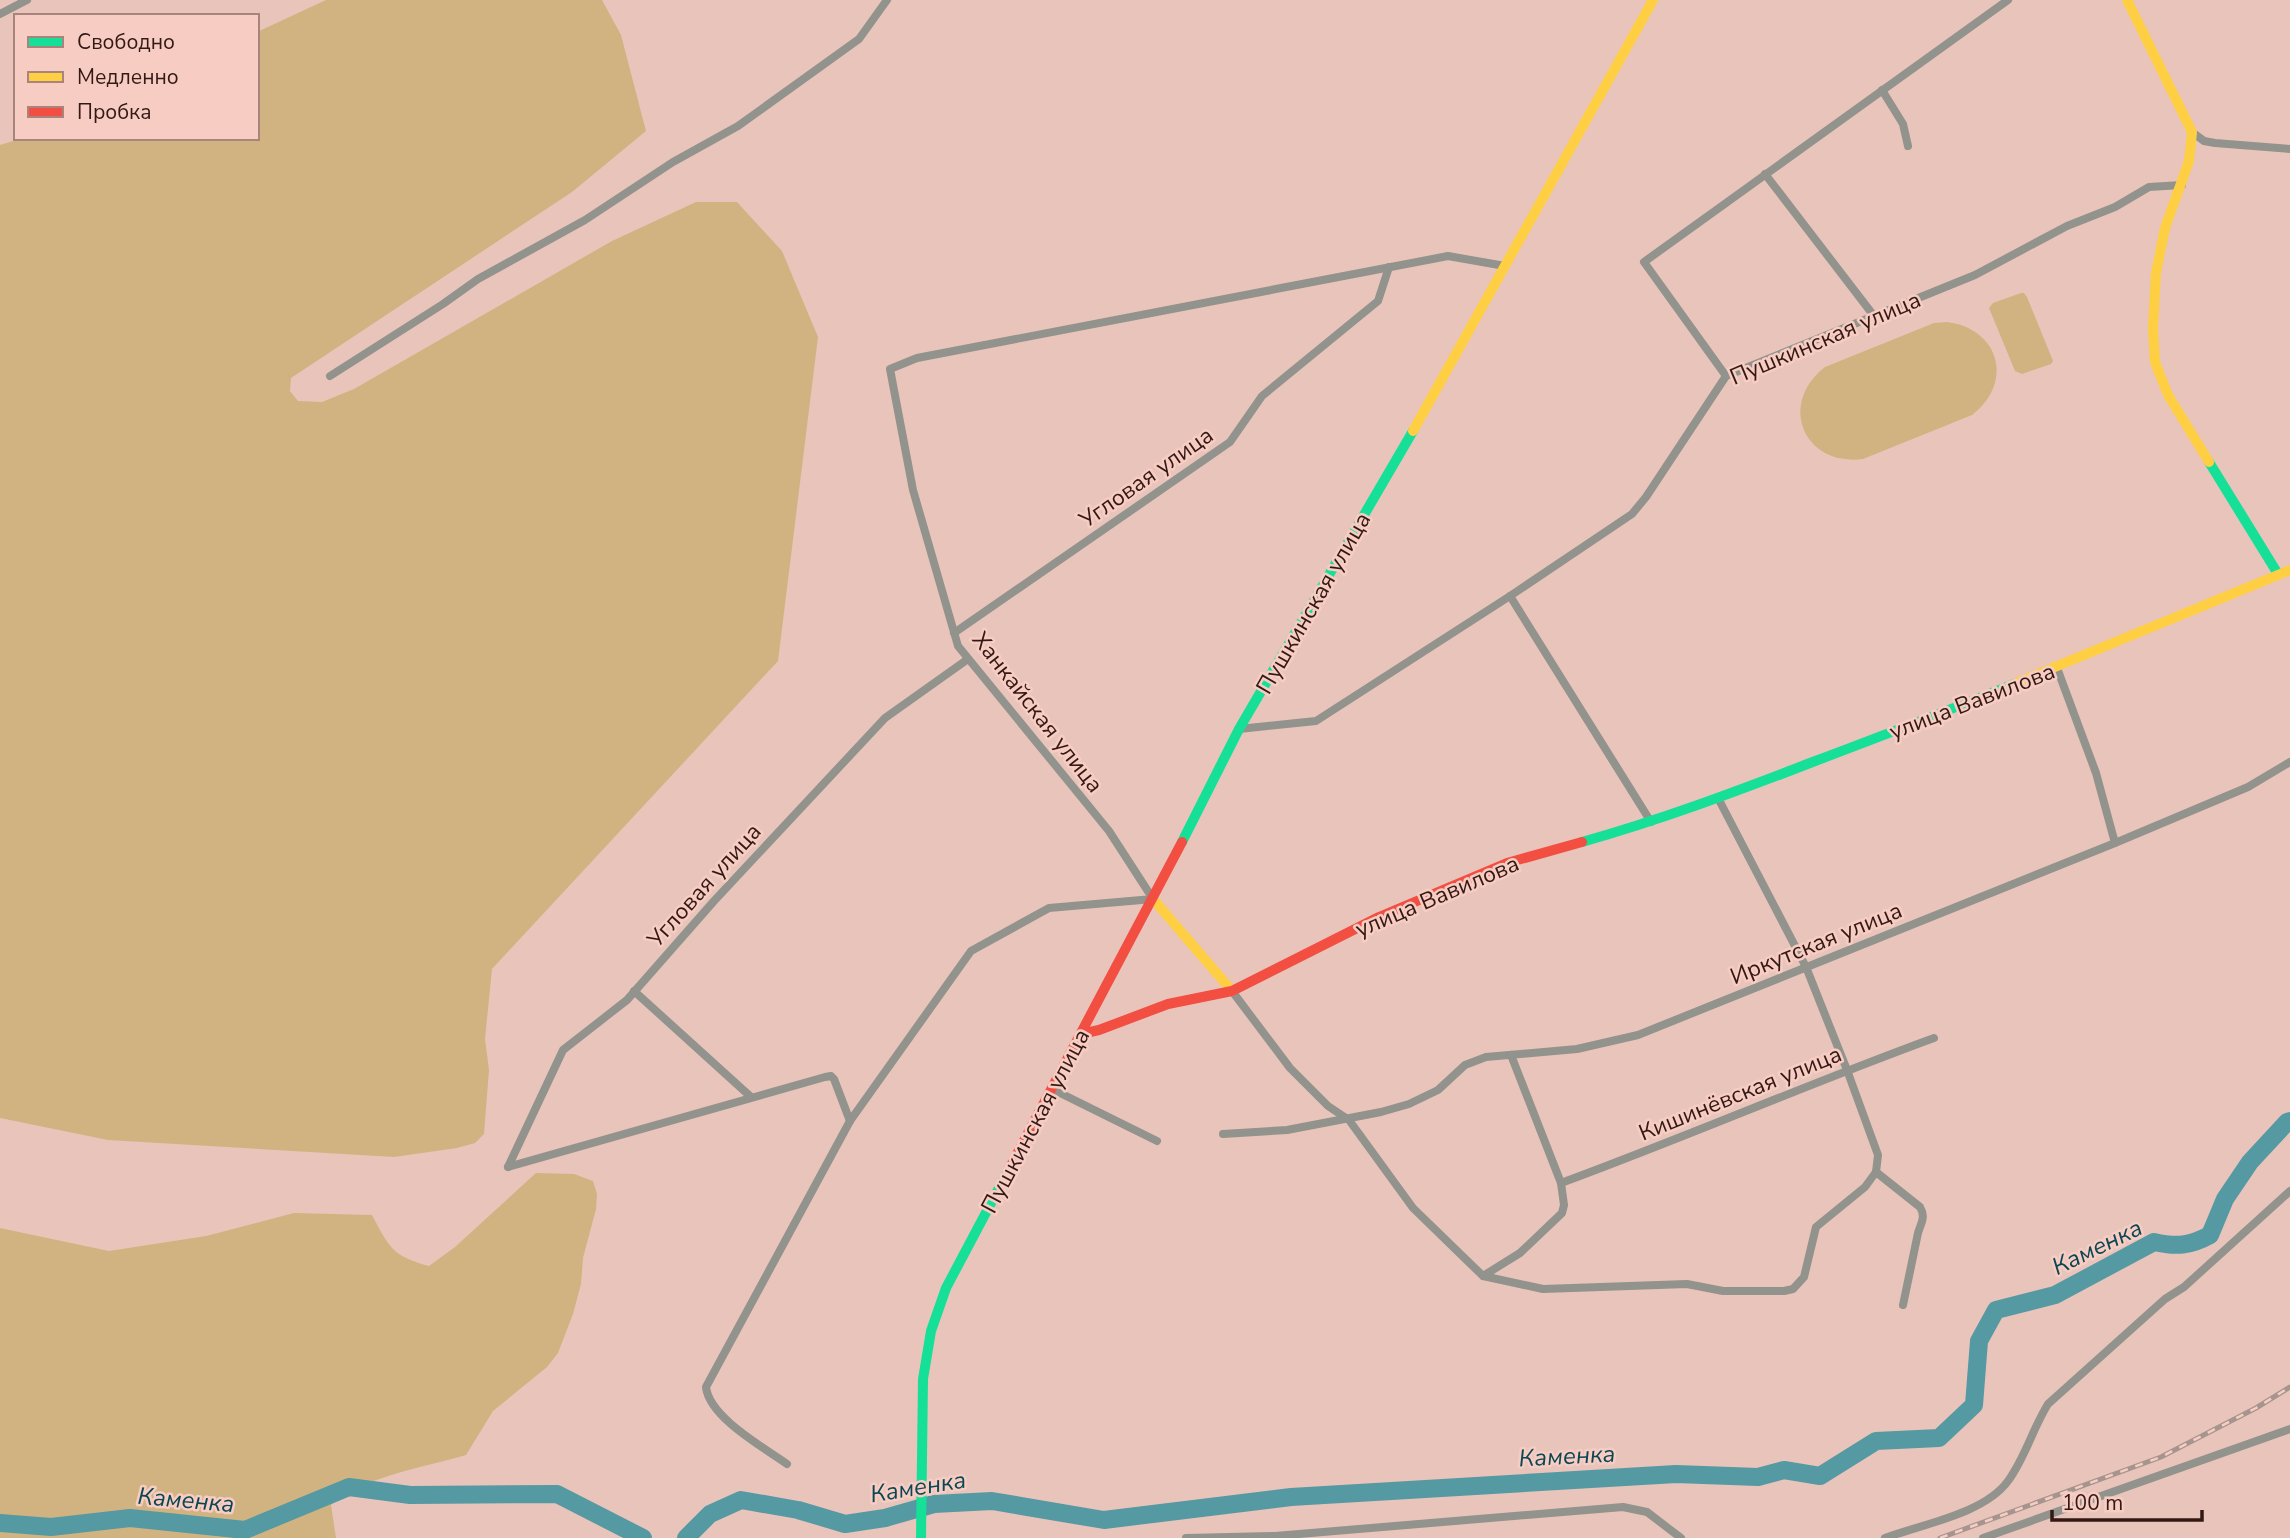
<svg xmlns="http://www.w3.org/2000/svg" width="2290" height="1538" font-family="'Nunito Sans',sans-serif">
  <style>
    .green { fill: #d1b381 }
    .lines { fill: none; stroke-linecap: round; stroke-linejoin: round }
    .river { stroke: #5599a3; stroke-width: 18 }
    .street { stroke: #91938c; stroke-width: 8 }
    .fast { stroke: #16e098; stroke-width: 10 }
    .slow { stroke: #ffcf43; stroke-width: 10 }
    .jam { stroke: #f24e42; stroke-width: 10 }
    .rail-casing { stroke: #a6958e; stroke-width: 5 }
    .rail { stroke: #f7ccc3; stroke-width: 2.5; stroke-dasharray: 8; stroke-linecap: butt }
    .labels { text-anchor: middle; stroke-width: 5; stroke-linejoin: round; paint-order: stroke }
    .street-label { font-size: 23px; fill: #331914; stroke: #f7ccc3 }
    .water-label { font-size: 24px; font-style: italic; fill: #0b4752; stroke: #f7ccc3 }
  </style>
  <rect width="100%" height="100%" fill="#e9c4bb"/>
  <g class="green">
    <polygon points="326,0 602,0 621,35 646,131 572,192 291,378 290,391 298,401 322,402 354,389 612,241 696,202 737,202 782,251 818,337 778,661 492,969 485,1039 489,1070 484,1134 475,1143 457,1148 394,1157 108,1140 0,1118 0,145 23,138 257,138 257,32"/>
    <polygon points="2021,293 2024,293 2027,297 2053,361 2051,364 2022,374 2015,371 1989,308 1993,303"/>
    <path d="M1947,322c53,7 67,61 25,93l-109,44c-59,8 -86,-55 -38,-92l109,-44z"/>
    <path d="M536,1173l38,1 19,7 4,13 -1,15 -13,49 -2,26 -8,30 -15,39 -11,14 -54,44 -27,44c-41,12 -104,22 -135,50l5,33h-336v-310l109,23 97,-15 88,-23 78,2c17,32 20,41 57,51l26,-19z"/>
  </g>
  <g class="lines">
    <g class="river">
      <polyline points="0,1523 51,1527 130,1518 245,1530 349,1487 410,1495 557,1494 643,1538"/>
      <path d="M686,1538l24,-24 31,-14 57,10 47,14 40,-6 49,-14 58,-3 112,19 187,-23 385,-23 82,3 26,-7 36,6 56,-35 63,-3 35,-33 5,-64 17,-31 59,-15 99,-53c22,5 36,4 56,-7l15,-36 25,-37 37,-40 3,-1"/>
    </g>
    <g class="street">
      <polyline points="0,14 27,0"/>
      <polyline points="1882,90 1903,124 1908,146"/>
      <polyline points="2192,132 2204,141 2215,143 2290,149"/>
      <polyline points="1765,174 1874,316"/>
      <polyline points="330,376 443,304 478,279 585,220 673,162 738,126 859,39 887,0"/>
      <polyline points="1726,376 1644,262 2008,0"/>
      <polyline points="1510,596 1651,822"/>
      <polyline points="954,633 1230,442 1262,396 1378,301 1389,267"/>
      <polyline points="2057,668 2096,773 2115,843"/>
      <polyline points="1239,729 1316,721 1510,596 1632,514 1646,497 1726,376 1975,275 2067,226 2115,207 2149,187 2182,185"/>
      <polyline points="634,991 751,1097"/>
      <polyline points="1232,991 1290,1068 1328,1106 1349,1120 1413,1208 1483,1276 1543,1289 1687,1284 1723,1291 1784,1291 1793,1289 1804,1277 1816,1227 1865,1187 1876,1172 1878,1155 1847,1070 1806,967 1718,798"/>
      <polyline points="1052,1089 1157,1141"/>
      <polyline points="1223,1134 1287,1130 1381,1112 1409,1104 1438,1090 1465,1065 1486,1057 1577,1049 1638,1035 2115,843 2248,787 2290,762"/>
      <polyline points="508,1167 563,1050 627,1000 714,901 885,718 968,659"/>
      <polyline points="508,1167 825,1077 831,1076 834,1079 850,1121"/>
      <path d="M1876,1172l44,35c6,10 1,16 -2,26l-15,72"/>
      <path d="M1561,1183c125,-46 247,-99 373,-145"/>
      <polyline points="1483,1276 1520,1253 1562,1213 1564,1205 1561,1183 1511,1055"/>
      <path d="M787,1464c-24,-17 -78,-47 -81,-77l144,-266 121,-170 78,-43 104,-9 -44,-68 -151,-185 -45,-156 -23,-121 27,-11 531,-102 57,10"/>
      <polyline points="1186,1538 1275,1536 1623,1507 1647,1512 1681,1538"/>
      <path d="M1885,1538c37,-14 99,-24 123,-57 17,-23 25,-53 40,-77l117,-105 19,-12 106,-96"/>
      <polyline points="1983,1538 2290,1429"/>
    </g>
    <g class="fast">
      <polyline points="2209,462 2278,574"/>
      <polyline points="1182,842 1239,729 1413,431"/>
      <path d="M1582,842c78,-22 153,-50 228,-79 69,-26 138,-52 206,-80"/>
      <polyline points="921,1538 923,1379 931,1331 946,1288 1008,1171"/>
    </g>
    <g class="slow">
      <polyline points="2127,0 2192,132 2189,161 2165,228 2156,273 2153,329 2155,362 2168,395 2209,462"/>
      <polyline points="1413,431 1653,0"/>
      <polyline points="2016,683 2290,570"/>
      <polyline points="1153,899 1232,991"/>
    </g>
    <g class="jam">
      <polyline points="1081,1034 1099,1030 1168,1004 1232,991 1379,917 1507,863 1582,842"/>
      <polyline points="1008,1171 1182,842"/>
    </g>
    <defs>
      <polyline id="rail" points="1940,1538 2161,1457 2256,1408 2290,1387"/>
    </defs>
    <use href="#rail" class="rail-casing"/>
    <use href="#rail" class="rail"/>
  </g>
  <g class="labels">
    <g class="street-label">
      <text transform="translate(1825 338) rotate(-23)" y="8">Пушкинская улица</text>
      <text transform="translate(1146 477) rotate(-35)" y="8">Угловая улица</text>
      <text transform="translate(1313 603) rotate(-60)" y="8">Пушкинская улица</text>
      <text transform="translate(1972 701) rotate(-21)" y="8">улица Вавилова</text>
      <text transform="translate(1038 712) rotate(52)" y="8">Ханкайская улица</text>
      <text transform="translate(704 885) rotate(-48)" y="8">Угловая улица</text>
      <text transform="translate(1437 896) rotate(-23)" y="8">улица Вавилова</text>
      <text transform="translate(1816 943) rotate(-22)" y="8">Иркутская улица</text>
      <text transform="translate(1740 1093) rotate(-22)" y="8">Кишинёвская улица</text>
      <text transform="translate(1035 1121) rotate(-62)" y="8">Пушкинская улица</text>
    </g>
    <g class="water-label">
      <text transform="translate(2097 1247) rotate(-26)" y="8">Каменка</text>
      <text transform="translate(1567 1456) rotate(-3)" y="8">Каменка</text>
      <text transform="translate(918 1487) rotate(-9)" y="8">Каменка</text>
      <text transform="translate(186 1500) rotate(5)" y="8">Каменка</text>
    </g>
  </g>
  <rect x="14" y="14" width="245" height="126" fill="#f7ccc3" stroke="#a9847d" stroke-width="2"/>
  <rect x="28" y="37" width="35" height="10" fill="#16e098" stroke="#a9847d" stroke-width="2"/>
  <text x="77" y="49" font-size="21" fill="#331914">Свободно</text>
  <rect x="28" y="72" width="35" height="10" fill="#ffcf43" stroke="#a9847d" stroke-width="2"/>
  <text x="77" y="84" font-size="21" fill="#331914">Медленно</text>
  <rect x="28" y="107" width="35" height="10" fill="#f24e42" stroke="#a9847d" stroke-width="2"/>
  <text x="77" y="119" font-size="21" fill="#331914">Пробка</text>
  <path d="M2052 1510v10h150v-10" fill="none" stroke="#331914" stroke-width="3.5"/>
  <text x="2062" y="1510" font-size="21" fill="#331914" stroke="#f7ccc3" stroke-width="5" paint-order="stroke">100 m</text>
</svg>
